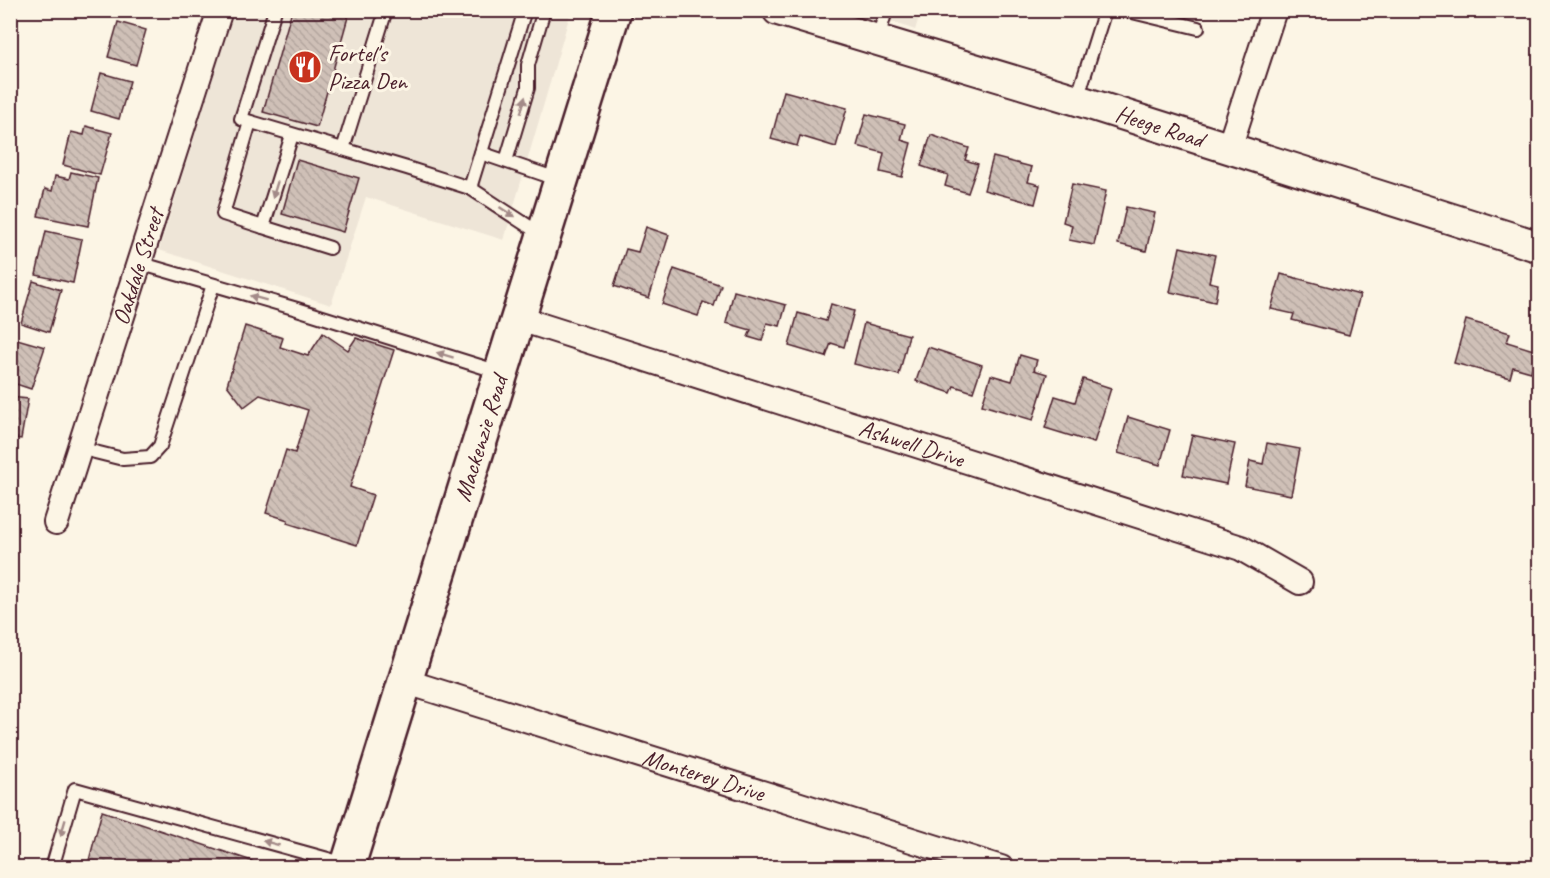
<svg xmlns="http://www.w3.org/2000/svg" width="1550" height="878" font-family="Caveat,sans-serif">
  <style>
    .built { fill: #eee5d7 }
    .building { fill: url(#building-back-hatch); stroke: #4a1f2b; stroke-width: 1.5 }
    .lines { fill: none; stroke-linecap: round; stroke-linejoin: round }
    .service-casing { stroke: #4a1f2b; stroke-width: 16 }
    .minor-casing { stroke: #4a1f2b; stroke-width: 28 }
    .tertiary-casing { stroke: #4a1f2b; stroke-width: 34 }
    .secondary-casing { stroke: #4a1f2b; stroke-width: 38 }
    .service { stroke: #fcf5e5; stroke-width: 12 }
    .minor { stroke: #fcf5e5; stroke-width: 24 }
    .tertiary { stroke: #fcf5e5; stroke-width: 30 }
    .secondary { stroke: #fcf5e5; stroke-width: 33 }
    .oneway { fill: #a38a88 }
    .labels { text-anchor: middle; stroke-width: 6; stroke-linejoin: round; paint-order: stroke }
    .poi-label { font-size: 24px; fill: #4a1f2b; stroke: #fcf5e5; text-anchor: start }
    .street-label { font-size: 24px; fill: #4a1f2b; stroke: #fcf5e5 }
  </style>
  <defs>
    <pattern id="building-back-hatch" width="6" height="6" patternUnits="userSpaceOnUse" patternTransform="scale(1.5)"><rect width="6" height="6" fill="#cfc0b7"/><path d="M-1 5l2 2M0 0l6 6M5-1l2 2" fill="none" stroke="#b3a59e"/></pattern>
  </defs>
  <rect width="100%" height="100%" fill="#fcf5e5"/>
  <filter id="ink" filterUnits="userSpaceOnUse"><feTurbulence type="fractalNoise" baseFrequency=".0167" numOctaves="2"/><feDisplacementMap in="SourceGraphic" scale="12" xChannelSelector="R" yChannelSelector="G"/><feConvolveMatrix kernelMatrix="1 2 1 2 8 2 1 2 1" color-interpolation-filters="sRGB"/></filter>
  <g filter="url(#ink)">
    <g class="built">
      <polygon points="234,11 571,11 504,240 366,197 331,305 159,250"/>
      <polygon points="864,11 921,11 915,30"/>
    </g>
    <g class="building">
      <polygon points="292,10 350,10 317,127 263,112"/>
      <polygon points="118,22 146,30 136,65 108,57"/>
      <polygon points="101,73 130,81 119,119 91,111"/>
      <polygon points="784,91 847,108 836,147 800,136 797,146 771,139"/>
      <polygon points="866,114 905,124 901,140 911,143 902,177 880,172 884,153 857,146"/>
      <polygon points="86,126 112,133 100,175 63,165 71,132 84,135"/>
      <polygon points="931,135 969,148 965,160 978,164 968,193 945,186 948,175 921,166"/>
      <polygon points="993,157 1032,167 1028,182 1040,185 1035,204 984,190"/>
      <polygon points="297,160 359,178 343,232 282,214"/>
      <polygon points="71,172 98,178 88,226 38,216 45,189 52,191 55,176 69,179"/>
      <polygon points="1072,184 1106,191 1094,245 1069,240 1072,225 1063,222"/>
      <polygon points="1126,207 1155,213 1146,251 1118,244"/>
      <polygon points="646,227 669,235 649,298 614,286 626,249 638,252"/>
      <polygon points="46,231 82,239 73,283 36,275"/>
      <polygon points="1180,247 1215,255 1209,282 1218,284 1215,302 1170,292"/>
      <polygon points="674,269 721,285 714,306 703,302 698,316 662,304"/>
      <polygon points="1281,274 1360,295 1349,335 1292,320 1294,314 1271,309"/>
      <polygon points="33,281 61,290 49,332 21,323"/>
      <polygon points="734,291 786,305 780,326 767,323 762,341 748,337 751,330 726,323"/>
      <polygon points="831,304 854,311 844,347 831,343 826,357 789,346 798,313 826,321"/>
      <polygon points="1466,320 1510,333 1507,342 1537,351 1531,372 1513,367 1510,378 1454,363"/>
      <polygon points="864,323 909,335 899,375 854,364"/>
      <polygon points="245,326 283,338 280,347 308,356 323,333 348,350 356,338 394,350 350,487 373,495 357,545 287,523 288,520 266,513 286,450 295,453 308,410 260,395 244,407 227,385"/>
      <polygon points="17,339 45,347 31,389 10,382 10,348 14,349"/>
      <polygon points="928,347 982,365 973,392 954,386 951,393 916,381"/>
      <polygon points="1020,355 1037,360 1034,370 1047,374 1033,420 982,405 991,375 1012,381"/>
      <polygon points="1083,379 1111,388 1094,443 1045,428 1055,396 1075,402"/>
      <polygon points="10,397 28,399 21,439 10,437"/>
      <polygon points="1128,417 1170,430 1160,465 1118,453"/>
      <polygon points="1192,435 1235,444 1226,484 1183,475"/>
      <polygon points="1267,443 1300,449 1291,495 1245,486 1250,461 1263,464"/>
      <polygon points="102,811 252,861 250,868 87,868"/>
    </g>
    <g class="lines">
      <defs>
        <g id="service">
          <polyline points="275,10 241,119 407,168 470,188 542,235"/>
          <polyline points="1124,10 1198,28"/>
          <polyline points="878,39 886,10"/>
          <polyline points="1077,99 1105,10"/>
          <polyline points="250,122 223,214 263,227 292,135"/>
          <polyline points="343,149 386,10"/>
          <polyline points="481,153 560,180"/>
          <polyline points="506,161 528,88 528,65 544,10"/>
          <polyline points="470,188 525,10"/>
          <polyline points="263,227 330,248"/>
          <polyline points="139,263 297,309 499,372"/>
          <polyline points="79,448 123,459 150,457 160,446 213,285"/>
          <polyline points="52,868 75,789 346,864"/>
        </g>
        <g id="minor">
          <polyline points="1229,148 1274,10"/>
          <path id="s1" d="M517,318l724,230 59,34"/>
          <path id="s2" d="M56,522l164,-512"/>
          <path id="s3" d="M404,681l597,187"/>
        </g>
        <g id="tertiary">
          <path id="s4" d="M778,10l299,90 463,147"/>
        </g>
        <g id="secondary">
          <path id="s5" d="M347,868l267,-858"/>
        </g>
      </defs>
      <use href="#service" class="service-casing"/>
      <use href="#minor" class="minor-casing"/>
      <use href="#tertiary" class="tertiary-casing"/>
      <use href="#secondary" class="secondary-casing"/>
      <use href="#service" class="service"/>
      <use href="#minor" class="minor"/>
      <use href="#tertiary" class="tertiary"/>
      <use href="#secondary" class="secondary"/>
    </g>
    <defs><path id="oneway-solid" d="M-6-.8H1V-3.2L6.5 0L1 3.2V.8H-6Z" transform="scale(1.5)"/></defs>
    <g class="oneway">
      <use href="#oneway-solid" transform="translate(523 105) rotate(-75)"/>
      <use href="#oneway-solid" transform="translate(275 190) rotate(107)"/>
      <use href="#oneway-solid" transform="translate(507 212) rotate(33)"/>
      <use href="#oneway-solid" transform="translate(258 298) rotate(-165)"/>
      <use href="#oneway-solid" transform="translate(445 355) rotate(-163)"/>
      <use href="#oneway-solid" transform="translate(63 828) rotate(106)"/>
      <use href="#oneway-solid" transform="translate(271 843) rotate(-165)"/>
    </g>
  </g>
  <defs>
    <symbol id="restaurant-disc" viewBox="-11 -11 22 22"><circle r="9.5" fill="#c8321e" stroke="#fcf5e5"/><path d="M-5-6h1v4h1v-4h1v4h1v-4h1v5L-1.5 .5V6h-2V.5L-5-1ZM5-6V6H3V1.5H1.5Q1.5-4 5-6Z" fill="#fff"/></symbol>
  </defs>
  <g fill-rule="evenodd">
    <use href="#restaurant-disc" x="286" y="48" width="38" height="38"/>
  </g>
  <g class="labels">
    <g class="poi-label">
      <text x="328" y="61">Fortel's<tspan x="328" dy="28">Pizza Den</tspan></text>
    </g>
    <g class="street-label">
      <text dy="8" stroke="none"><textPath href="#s4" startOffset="399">Heege Road</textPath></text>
      <text dy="8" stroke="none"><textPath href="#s2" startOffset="268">Oakdale Street</textPath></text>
      <text dy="8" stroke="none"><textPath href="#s5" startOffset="450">Mackenzie Road</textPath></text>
      <text dy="8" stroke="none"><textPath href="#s1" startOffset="414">Ashwell Drive</textPath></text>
      <text dy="8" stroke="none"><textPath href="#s3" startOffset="314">Monterey Drive</textPath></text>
    </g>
  </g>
  <rect width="1550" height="878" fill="none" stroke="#fcf5e5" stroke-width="36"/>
  <rect x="18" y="18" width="1514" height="842" fill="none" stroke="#4a1f2b" stroke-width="2" filter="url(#ink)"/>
</svg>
